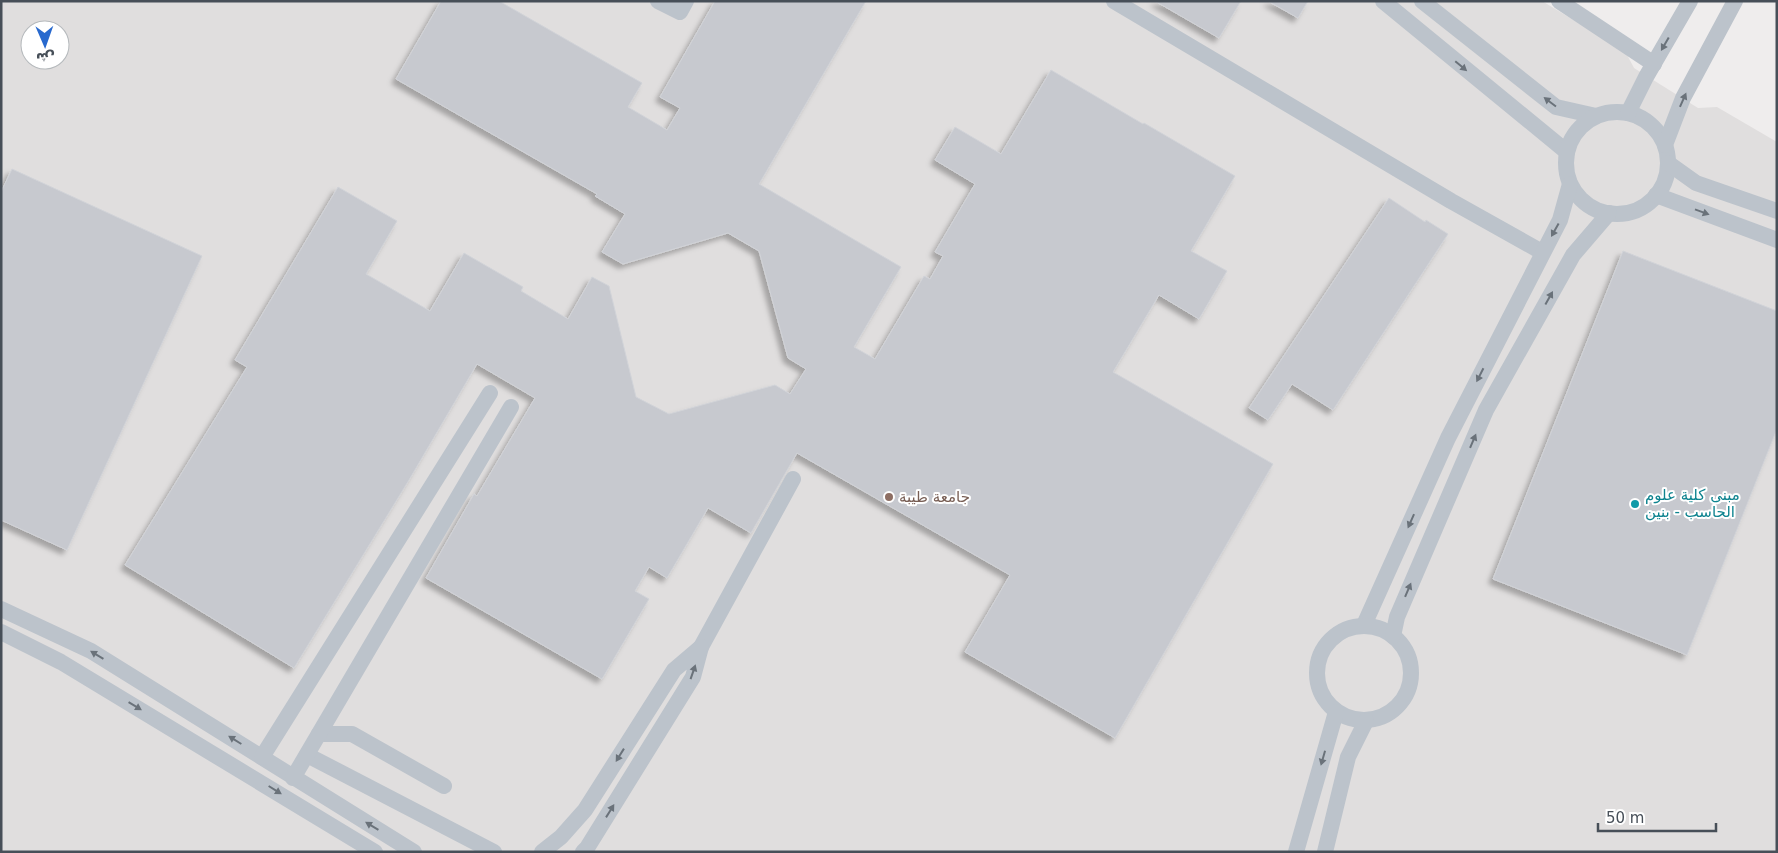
<svg xmlns="http://www.w3.org/2000/svg" width="1778" height="853" font-family="'DejaVu Sans','Noto Sans Arabic',sans-serif">
  <style>
    .education { fill: #e0dede; fill-rule: evenodd }
    .building { fill: #c7c9cf; stroke: #d1d3d8; filter: url(#shadow) }
    .lines { fill: none; stroke-linecap: round; stroke-linejoin: round }
    .minor { stroke: #bcc3cb; stroke-width: 16 }
    .oneway { fill: #6a727a }
    .education-dot { fill: #8d6e63; stroke: #fff; stroke-width: 2 }
    .culture-dot { fill: #0f9aa8; stroke: #fff; stroke-width: 2 }
    .labels { text-anchor: middle; stroke-width: 4; stroke-linejoin: round; paint-order: stroke }
    .culture-label { font-size: 15px; fill: #0d838f; stroke: #fff; text-anchor: start }
    .education-label { font-size: 15px; fill: #785e54; stroke: #fff; text-anchor: start }
  </style>
  <defs>
    <filter id="shadow"><feDropShadow dx="-4.5" dy="4.5" stdDeviation="2.5" flood-color="#0004"/></filter>
  </defs>
  <rect width="100%" height="100%" fill="#efeded"/>
  <path class="education" d="M1,1h1541l83,50 9,17 64,40 19,-1 60,35v710h-1776zM30,30h30v30h-30z"/>
  <g class="building">
    <polygon points="441,1 499,1 642,83 628,107 667,130 680,108 660,97 715,1 866,1 759,184 901,267 854,347 875,359 924,276 930,279 943,256 935,252 975,184 935,160 955,127 1001,154 1051,70 1143,124 1144,123 1235,176 1191,251 1227,271 1199,319 1159,295 1113,372 1273,464 1115,738 965,652 1010,575 797,453 751,533 708,508 667,578 649,567 635,591 649,599 602,679 426,578 474,494 477,496 535,398 477,364 409,480 294,668 125,565 247,367 235,360 338,187 397,221 366,274 430,311 464,253 523,287 521,291 568,319 592,277 609,286 636,397 669,414 775,385 790,394 806,369 788,358 759,251 728,233 623,264 602,252 625,214 595,196 597,194 396,79"/>
    <polygon points="1155,1 1241,1 1219,38"/>
    <polygon points="1268,1 1308,1 1298,18"/>
    <polygon points="12,169 202,256 67,550 1,520 1,192"/>
    <polygon points="1389,198 1425,222 1426,220 1448,234 1333,410 1292,384 1268,420 1249,408"/>
    <polygon points="1623,251 1777,311 1777,429 1687,655 1493,579"/>
  </g>
  <g class="lines">
    <g class="minor">
      <polyline points="658,1 680,12 686,1"/>
      <polyline points="1114,1 1451,201 1542,252"/>
      <polyline points="1383,1 1567,152"/>
      <polyline points="1422,1 1556,107 1596,116"/>
      <polyline points="1559,1 1654,64"/>
      <circle cx="1617" cy="163" r="51"/>
      <polyline points="1628,113 1646,77 1690,1"/>
      <polyline points="1665,145 1683,98 1735,1"/>
      <polyline points="1668,163 1696,183 1777,211"/>
      <polyline points="1656,195 1777,240"/>
      <polyline points="1,609 91,651 414,852"/>
      <polyline points="1364,625 1448,438 1560,220 1570,184"/>
      <circle cx="1364" cy="673" r="47"/>
      <polyline points="1,632 61,662 375,852"/>
      <polyline points="1393,636 1397,617 1486,410 1573,255 1609,213"/>
      <polyline points="701,647 793,479"/>
      <polyline points="319,734 352,734 444,786"/>
      <polyline points="307,755 494,852"/>
      <polyline points="262,757 490,393"/>
      <polyline points="293,778 511,407"/>
      <polyline points="542,852 561,837 585,810 674,670 701,647 693,677 587,848 583,852"/>
      <polyline points="1296,852 1336,712"/>
      <polyline points="1325,852 1348,757 1366,721"/>
    </g>
  </g>
  <defs><path id="oneway-solid" d="M-6-.8H1V-3.2L6.5 0L1 3.2V.8H-6Z" transform="scale(1.25)"/></defs>
  <g class="oneway">
    <use href="#oneway-solid" transform="translate(1665 44) rotate(120)"/>
    <use href="#oneway-solid" transform="translate(1461 66) rotate(40)"/>
    <use href="#oneway-solid" transform="translate(1683 100) rotate(-66)"/>
    <use href="#oneway-solid" transform="translate(1550 102) rotate(-143)"/>
    <use href="#oneway-solid" transform="translate(1702 212) rotate(20)"/>
    <use href="#oneway-solid" transform="translate(1555 230) rotate(119)"/>
    <use href="#oneway-solid" transform="translate(1549 298) rotate(-61)"/>
    <use href="#oneway-solid" transform="translate(1480 375) rotate(117)"/>
    <use href="#oneway-solid" transform="translate(1473 441) rotate(-67)"/>
    <use href="#oneway-solid" transform="translate(1411 521) rotate(114)"/>
    <use href="#oneway-solid" transform="translate(1408 590) rotate(-67)"/>
    <use href="#oneway-solid" transform="translate(97 655) rotate(-149)"/>
    <use href="#oneway-solid" transform="translate(693 672) rotate(-71)"/>
    <use href="#oneway-solid" transform="translate(135 706) rotate(31)"/>
    <use href="#oneway-solid" transform="translate(235 740) rotate(-148)"/>
    <use href="#oneway-solid" transform="translate(620 755) rotate(122)"/>
    <use href="#oneway-solid" transform="translate(1323 758) rotate(106)"/>
    <use href="#oneway-solid" transform="translate(275 790) rotate(32)"/>
    <use href="#oneway-solid" transform="translate(610 811) rotate(-58)"/>
    <use href="#oneway-solid" transform="translate(372 826) rotate(-149)"/>
  </g>
  <circle class="education-dot" cx="889" cy="497" r="5"/>
  <circle class="culture-dot" cx="1635" cy="504" r="5"/>
  <g class="labels">
    <g class="culture-label">
      <text x="1645" y="500">مبنى كلية علوم<tspan x="1645" dy="17">الحاسب - بنين</tspan></text>
    </g>
    <g class="education-label">
      <text x="899" y="502">جامعة طيبة</text>
    </g>
  </g>
  <rect width="1778" height="853" fill="none" stroke="#474f58" stroke-width="5"/>
  <g transform="translate(45 45) rotate(178)"><circle r="24" fill="#ffffff" stroke="#b5b9bc"/>
  <path d="M0-4L9 19L0 12L-9 19Z" fill="#2869ce"/>
  <text y="-8" font-size="14" font-weight="bold" text-anchor="middle" fill="#474f58">ش</text>
  </g>
  <path d="M1598 823v8h118v-8" fill="none" stroke="#474f58" stroke-width="2.5"/>
  <text x="1606" y="823" font-size="15" fill="#474f58" stroke="#ffffff" stroke-width="4" paint-order="stroke">50 m</text>
</svg>
